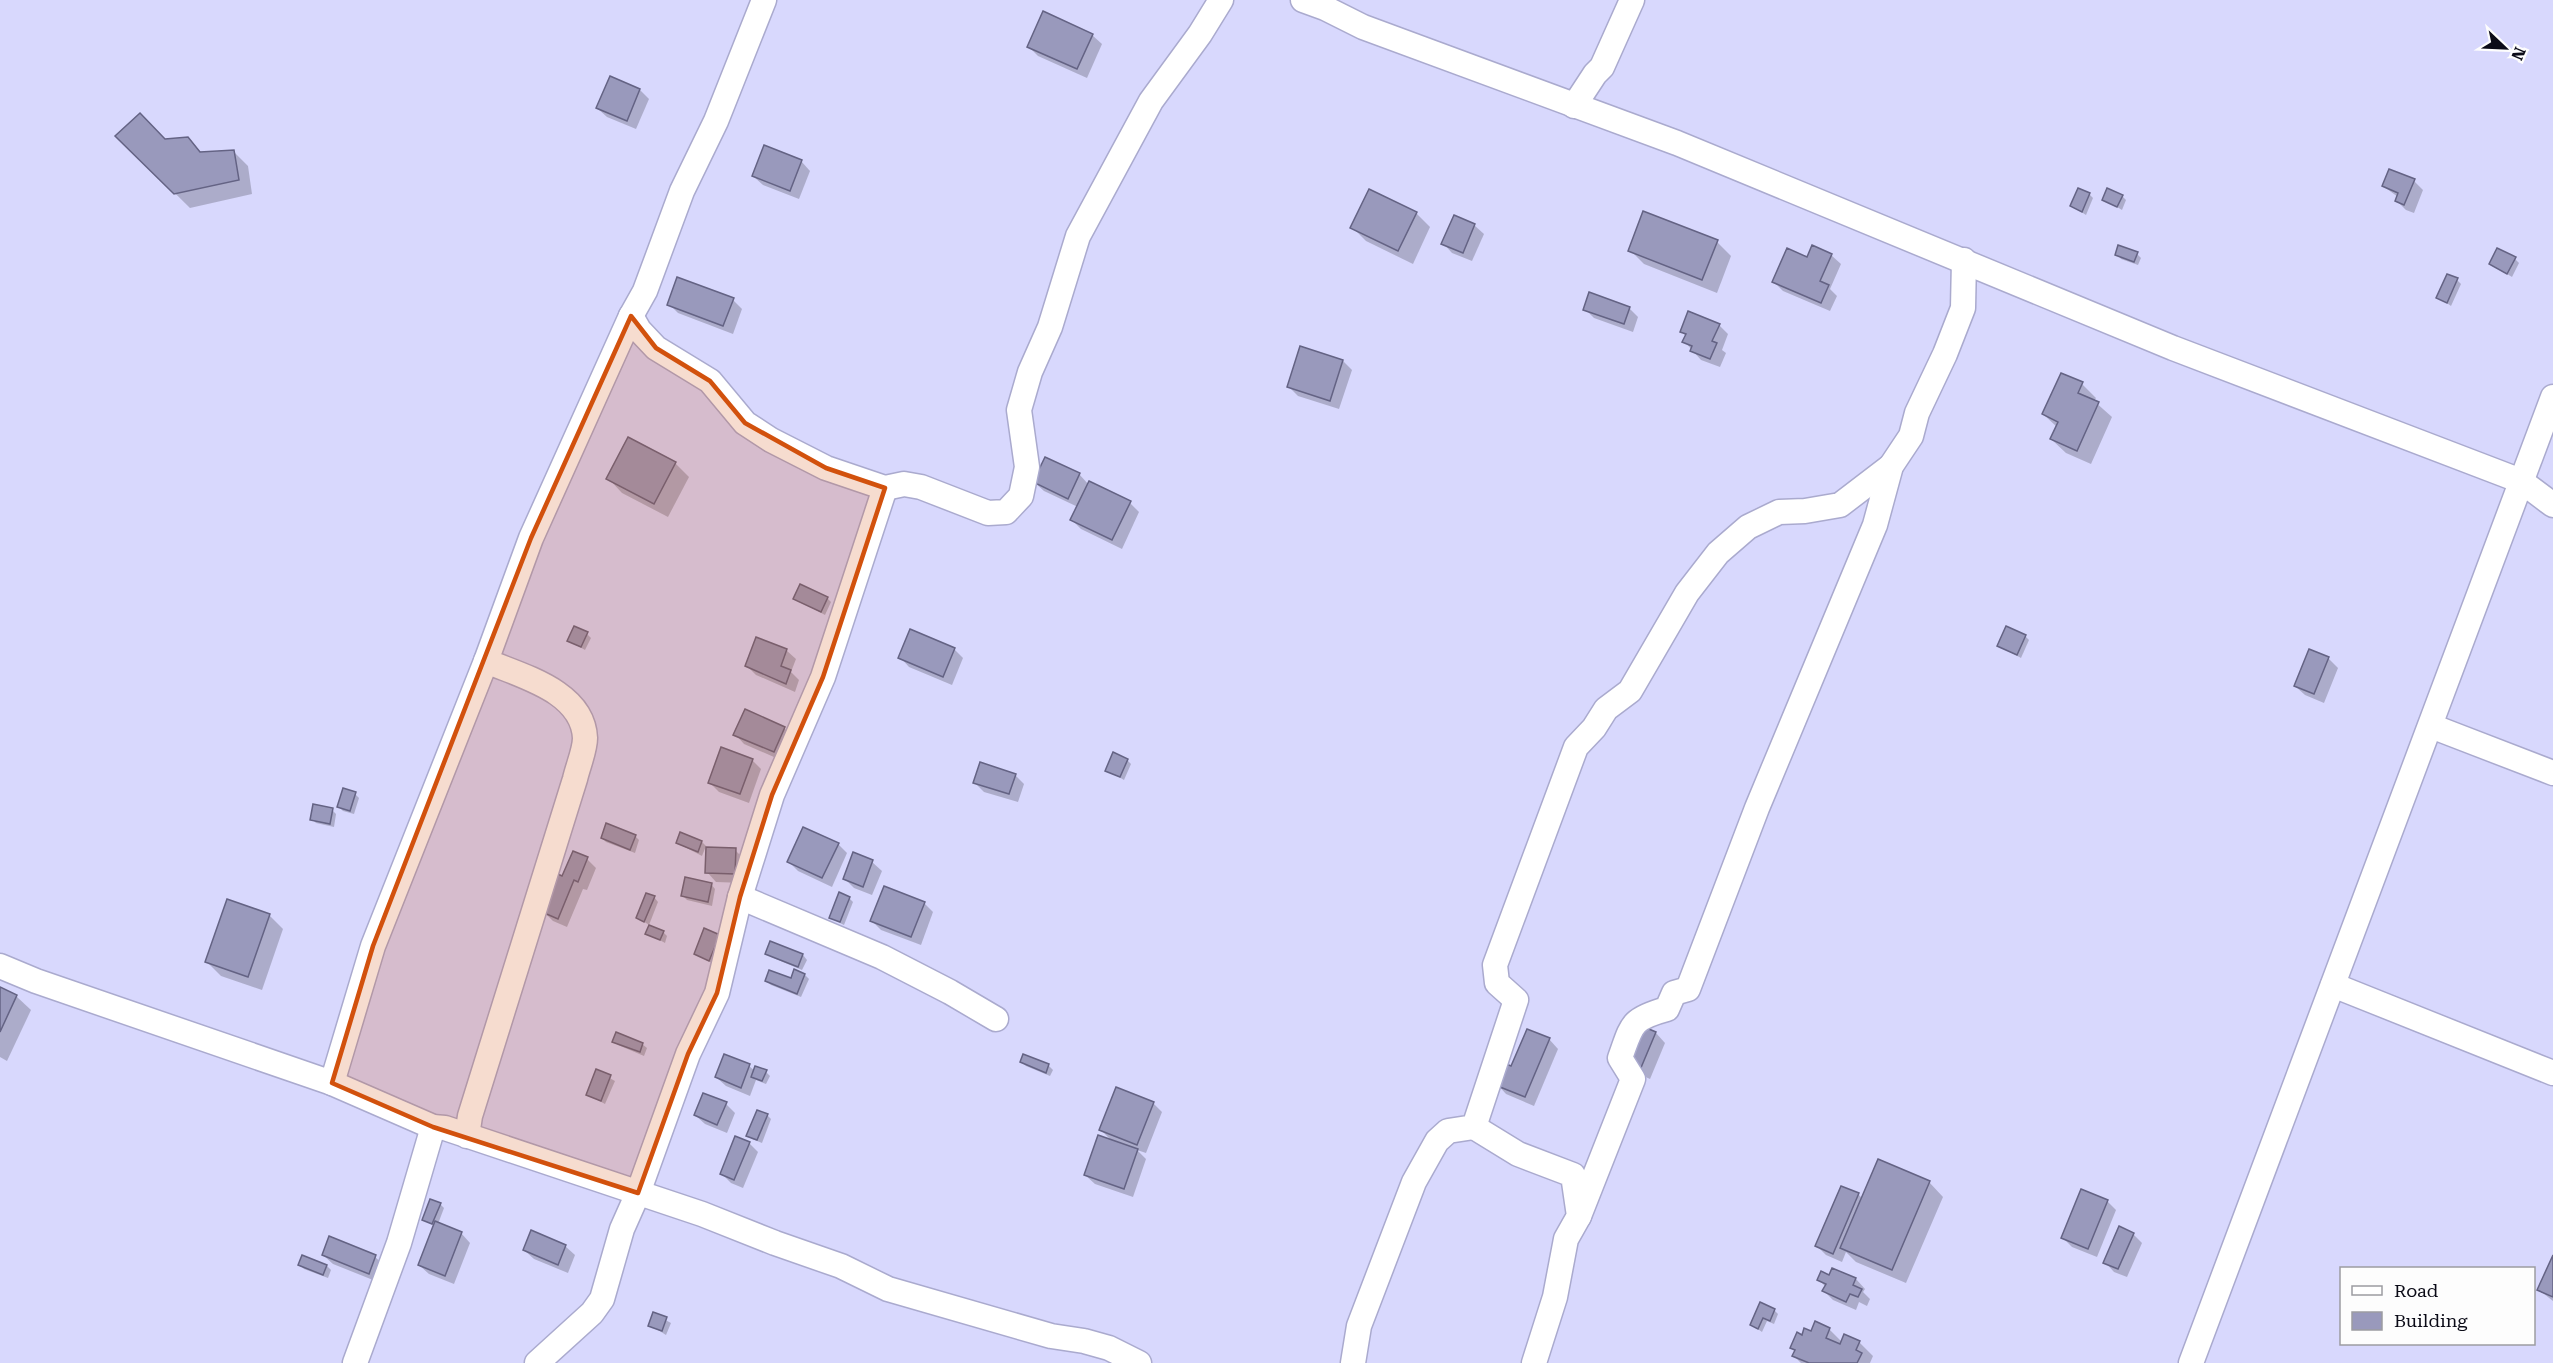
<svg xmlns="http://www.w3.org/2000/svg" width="2553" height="1363" font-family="'Roboto Serif',serif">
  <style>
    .shadow { fill: #0003 }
    .building { fill: #9999bc; stroke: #646384; stroke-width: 1.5 }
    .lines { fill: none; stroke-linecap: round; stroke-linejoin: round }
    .minor-casing { stroke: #aaaace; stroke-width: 27 }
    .minor { stroke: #fff; stroke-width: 24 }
    .marked { fill: #d2510d; fill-opacity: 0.2; stroke: #d2510d; stroke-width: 4.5; stroke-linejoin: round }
  </style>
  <rect width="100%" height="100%" fill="#d8d8fd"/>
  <g class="shadow">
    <polygon points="1092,35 1102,44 1087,78 1038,56 1029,47"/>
    <polygon points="640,90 649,99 636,129 607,117 597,108"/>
    <polygon points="117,136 165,140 187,138 202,153 233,151 248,166 252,194 190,208"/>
    <polygon points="801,161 810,171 799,199 763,185 753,176"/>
    <polygon points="2414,181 2423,190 2414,213 2406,210 2397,201 2398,197 2383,186"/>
    <polygon points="2089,194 2093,198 2086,215 2072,206"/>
    <polygon points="2122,196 2126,200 2122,210 2104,199"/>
    <polygon points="1416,213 1430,227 1413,264 1366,241 1352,227"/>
    <polygon points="1474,225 1484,234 1472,261 1452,253 1443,243"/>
    <polygon points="1717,242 1731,256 1717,293 1644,264 1630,250"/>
    <polygon points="2117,254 2137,254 2141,258 2138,265 2121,259"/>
    <polygon points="1831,255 1841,264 1830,289 1837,296 1830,311 1783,291 1774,282 1808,259"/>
    <polygon points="2515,259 2519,263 2512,277 2491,264"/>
    <polygon points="2457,280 2461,284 2451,306 2438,297"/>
    <polygon points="733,300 742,309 733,334 678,313 669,304"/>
    <polygon points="1629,308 1638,317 1633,332 1594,318 1585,309"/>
    <polygon points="1719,325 1728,334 1722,350 1726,353 1720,367 1701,360 1684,341 1686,336 1682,332"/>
    <polygon points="1343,361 1352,370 1339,409 1298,396 1289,387"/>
    <polygon points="2082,384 2096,398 2094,401 2112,417 2091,464 2066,453 2051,439 2057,427 2043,414"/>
    <polygon points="675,463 689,477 668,517 622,493 608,478"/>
    <polygon points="1079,474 1089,485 1130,503 1139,512 1122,549 1081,529 1072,520 1078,507 1044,491 1034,482"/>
    <polygon points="827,598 831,602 825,615 795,599"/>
    <polygon points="587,634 591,638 585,650 569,641"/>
    <polygon points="2025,636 2029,640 2021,658 1999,646"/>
    <polygon points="954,649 963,658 952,685 909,667 900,657"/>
    <polygon points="786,650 796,659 791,672 799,680 795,692 756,675 747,666"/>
    <polygon points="2310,651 2328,658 2338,668 2324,703 2305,695 2295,686"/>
    <polygon points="784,728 793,737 783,761 744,744 735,734"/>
    <polygon points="752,760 761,769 749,803 719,792 710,783"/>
    <polygon points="1127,760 1131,764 1124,780 1107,770"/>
    <polygon points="1015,775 1024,784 1018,802 984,792 975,783"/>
    <polygon points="355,794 359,798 354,814 343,811 339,807"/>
    <polygon points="332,810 336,814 334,827 316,823 312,819"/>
    <polygon points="681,834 702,842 706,846 702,856 677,843"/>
    <polygon points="635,836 639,840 635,853 606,842 602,838"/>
    <polygon points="838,844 847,853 832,887 798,871 789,862"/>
    <polygon points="735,850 744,859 743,883 716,882 707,872"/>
    <polygon points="854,854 872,862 882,871 872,895 854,888 844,878"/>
    <polygon points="587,859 596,868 587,890 583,889 567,927 553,921 544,912 563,878"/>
    <polygon points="711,884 715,889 712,906 687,900 683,896"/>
    <polygon points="654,897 658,902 649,925 637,917"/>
    <polygon points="849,898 853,902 844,925 830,918"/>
    <polygon points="924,903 933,912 921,945 881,930 872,921"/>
    <polygon points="269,915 283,929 262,990 221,976 207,962"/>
    <polygon points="663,932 667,936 665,943 647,933"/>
    <polygon points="719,936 714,964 695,954"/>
    <polygon points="771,943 803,955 807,960 802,970 771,957 767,953"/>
    <polygon points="805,975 809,979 801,997 771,985 766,981 792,980"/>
    <polygon points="0,988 16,996 31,1010 7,1061 0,1057"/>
    <polygon points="1645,1029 1656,1033 1665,1043 1650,1079 1639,1074"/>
    <polygon points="1549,1039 1558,1049 1534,1106 1506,1094 1497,1084 1512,1068"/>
    <polygon points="614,1041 642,1044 647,1048 644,1056 618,1045"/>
    <polygon points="725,1056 749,1066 755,1071 766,1072 770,1076 766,1084 756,1080 750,1096 726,1086 716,1077"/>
    <polygon points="1024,1056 1049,1066 1053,1070 1050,1076 1026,1066 1022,1062"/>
    <polygon points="597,1071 615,1081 605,1104 588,1095"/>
    <polygon points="1153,1103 1162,1112 1146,1153 1137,1150 1146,1159 1133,1197 1095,1184 1085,1175 1112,1141 1101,1130"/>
    <polygon points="726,1104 735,1113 727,1133 705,1124 695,1115"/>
    <polygon points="767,1115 771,1119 762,1143 752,1139 748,1135"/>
    <polygon points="749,1143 758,1152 743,1188 731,1183 722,1174"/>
    <polygon points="1929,1182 1943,1197 1906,1283 1856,1262 1846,1252 1842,1262 1826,1255 1817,1246 1858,1194 1863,1199"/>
    <polygon points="2107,1201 2116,1210 2097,1257 2072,1247 2063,1238"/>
    <polygon points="440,1204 444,1208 438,1224 461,1233 470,1243 454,1284 429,1274 419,1265 434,1226 423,1219"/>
    <polygon points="2133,1234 2142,1243 2127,1277 2114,1272 2105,1262"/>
    <polygon points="330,1238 375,1257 385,1266 378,1282 333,1264 323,1255"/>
    <polygon points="565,1246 575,1255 568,1273 534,1259 524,1250"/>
    <polygon points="303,1257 327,1266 331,1270 328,1278 304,1269 300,1265"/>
    <polygon points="2553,1259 2553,1301 2539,1290"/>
    <polygon points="1833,1270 1856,1279 1865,1289 1863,1292 1870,1299 1867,1306 1859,1302 1856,1310 1833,1300 1824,1291 1826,1287 1819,1280 1830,1277"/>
    <polygon points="1774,1310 1778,1314 1774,1324 1767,1321 1762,1332 1752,1325"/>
    <polygon points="654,1314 671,1323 666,1335 650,1325"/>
    <polygon points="1829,1329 1842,1342 1859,1342 1873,1356 1870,1363 1801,1363 1794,1356 1796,1352 1792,1348 1802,1337"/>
  </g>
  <g class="building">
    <polygon points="1043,11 1093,34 1077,69 1027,47"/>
    <polygon points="610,76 640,89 627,121 596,108"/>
    <polygon points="140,113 165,139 188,137 200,152 234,150 239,180 174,194 115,136"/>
    <polygon points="764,145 802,160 790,191 752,176"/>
    <polygon points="2389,169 2415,179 2404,205 2395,201 2398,193 2382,186"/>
    <polygon points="2078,188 2090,193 2082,212 2070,206"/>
    <polygon points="2107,188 2123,195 2117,207 2102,200"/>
    <polygon points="1369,189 1417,212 1398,251 1350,228"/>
    <polygon points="1643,211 1718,240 1702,280 1628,251"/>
    <polygon points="1454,215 1475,224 1463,253 1441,244"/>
    <polygon points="1812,245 1832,254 1820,281 1829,285 1821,303 1772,282 1787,248 1807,257"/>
    <polygon points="2118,245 2138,252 2134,262 2115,255"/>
    <polygon points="2497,248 2516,257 2507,274 2489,264"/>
    <polygon points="2447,274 2458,278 2447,303 2436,298"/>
    <polygon points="677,277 734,298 723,326 667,305"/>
    <polygon points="1589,292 1630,307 1624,324 1583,310"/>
    <polygon points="1688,311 1720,324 1712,341 1717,343 1710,359 1690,351 1692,346 1682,342 1686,334 1680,332"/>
    <polygon points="1300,346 1343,360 1330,401 1287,387"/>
    <polygon points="2061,373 2083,382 2078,393 2099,402 2077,451 2050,439 2058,422 2042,414"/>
    <polygon points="628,437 676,462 654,504 606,479"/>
    <polygon points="1045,457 1080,473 1068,499 1033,482"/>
    <polygon points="1089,481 1131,501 1112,540 1070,520"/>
    <polygon points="800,584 828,597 821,612 793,599"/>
    <polygon points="574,626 588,632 581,647 567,641"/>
    <polygon points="2006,626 2026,635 2017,655 1997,646"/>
    <polygon points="910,629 955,648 943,677 898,658"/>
    <polygon points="756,637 787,649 781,666 791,670 786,684 745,666"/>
    <polygon points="2309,649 2329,657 2314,694 2294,686"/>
    <polygon points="745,709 785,727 774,752 733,735"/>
    <polygon points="721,747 753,759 740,794 708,783"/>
    <polygon points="1113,752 1128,759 1120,777 1105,771"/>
    <polygon points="980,762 1016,774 1009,794 973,783"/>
    <polygon points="343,788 356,792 350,811 337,807"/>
    <polygon points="313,804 333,808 330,824 310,820"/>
    <polygon points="606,823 636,835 630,850 601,838"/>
    <polygon points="803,827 839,843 822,878 787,862"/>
    <polygon points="680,832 702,841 698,852 676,843"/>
    <polygon points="706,847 736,848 735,874 705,873"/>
    <polygon points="573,851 588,857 578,882 574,880 558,919 542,912 558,874 562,876"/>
    <polygon points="853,852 873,860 863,887 843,879"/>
    <polygon points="685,877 712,883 708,902 681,896"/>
    <polygon points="884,886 925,902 911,937 870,921"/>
    <polygon points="839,892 850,897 840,922 829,918"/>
    <polygon points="646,893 655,896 644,922 636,918"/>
    <polygon points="227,899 270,914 248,977 205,962"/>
    <polygon points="649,925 664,931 660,940 645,934"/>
    <polygon points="704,928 720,935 709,961 694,954"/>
    <polygon points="770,941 803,954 798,967 765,954"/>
    <polygon points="794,969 805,974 797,994 765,981 769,970 791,978"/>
    <polygon points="0,987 17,995 0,1032"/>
    <polygon points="1644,1027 1656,1032 1640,1070 1628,1065"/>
    <polygon points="1527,1029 1550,1038 1525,1097 1495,1085 1504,1063 1511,1066"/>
    <polygon points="616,1032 643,1043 640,1052 612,1042"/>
    <polygon points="724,1054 750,1064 741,1088 715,1077"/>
    <polygon points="1023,1054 1049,1064 1046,1073 1020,1062"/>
    <polygon points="755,1066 767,1070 762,1081 751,1077"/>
    <polygon points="596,1069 611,1075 601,1101 586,1095"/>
    <polygon points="1116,1087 1154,1102 1137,1145 1099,1130"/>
    <polygon points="703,1093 727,1102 717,1125 694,1115"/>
    <polygon points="757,1110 768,1114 757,1140 746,1136"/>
    <polygon points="1098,1135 1138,1149 1124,1189 1084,1175"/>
    <polygon points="735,1136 750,1142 734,1180 720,1174"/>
    <polygon points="1878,1159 1930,1181 1892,1270 1840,1248"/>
    <polygon points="1841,1186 1859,1193 1833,1254 1815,1246"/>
    <polygon points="2081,1189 2108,1200 2088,1249 2061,1238"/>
    <polygon points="430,1199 441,1203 432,1224 422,1220"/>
    <polygon points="435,1221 462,1232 445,1276 418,1265"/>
    <polygon points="2119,1226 2134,1233 2118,1269 2103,1263"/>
    <polygon points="531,1230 566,1245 558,1265 523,1250"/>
    <polygon points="329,1236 376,1255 369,1274 322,1255"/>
    <polygon points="302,1255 327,1265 323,1275 298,1265"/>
    <polygon points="2553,1255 2553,1297 2537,1290"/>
    <polygon points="1832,1268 1856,1278 1853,1285 1862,1289 1858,1297 1850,1294 1846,1302 1822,1291 1826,1284 1817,1280 1821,1271 1829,1275"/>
    <polygon points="1760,1302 1775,1309 1770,1321 1763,1318 1758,1329 1750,1325"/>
    <polygon points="653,1312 667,1317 662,1331 648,1326"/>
    <polygon points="1815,1321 1830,1328 1826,1338 1840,1344 1844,1334 1860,1341 1856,1350 1862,1353 1857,1363 1809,1363 1792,1356 1795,1350 1790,1348 1797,1332 1802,1335 1804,1328 1811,1331"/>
  </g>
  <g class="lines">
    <defs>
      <g id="minor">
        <polyline points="1303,0 1325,8 1363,27 1677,143 2173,348 2521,481 2553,505"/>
        <polyline points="1574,106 1595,74 1602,67 1632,0"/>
        <polyline points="631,316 639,330 656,348 710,381 745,423 771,440 826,468 885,488 904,484 921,487 988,513 1006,512 1021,496 1027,467 1019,410 1030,372 1050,327 1078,236 1151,101 1200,34 1221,0"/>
        <polyline points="2431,726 2553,773"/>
        <polyline points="740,897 882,957 950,992 996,1019"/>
        <polyline points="0,966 36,981 332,1083 433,1127 445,1128 702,1214 775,1243 841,1266 888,1289 1051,1336 1084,1341 1109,1348 1139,1363"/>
        <polyline points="2333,985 2553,1073"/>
        <polyline points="332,1083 373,946 486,661 531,538 631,316 645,291 682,191 716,121 764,0"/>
        <polyline points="1474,1127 1518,1154 1573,1175 1579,1216 1566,1239 1555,1297 1534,1363"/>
        <path d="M467,1136l3,-20 105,-337c3,-13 10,-29 10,-41 -2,-47 -64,-62 -99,-77"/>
        <path d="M1579,1216l54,-137 -13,-21c12,-33 10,-39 47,-49l7,-16 14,-4 69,-181 118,-283 16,-59 20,-30 6,-23 28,-59 18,-46 1,-48"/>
        <polyline points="355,1363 399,1243 433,1127"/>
        <polyline points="537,1363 592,1313 602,1299 622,1229 638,1193 688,1054 717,993 740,897 772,795 823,677 885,488"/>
        <polyline points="1353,1363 1359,1326 1414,1182 1437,1141 1448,1131 1474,1127 1516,1000 1497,983 1495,965 1576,747 1594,728 1606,709 1630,691 1687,593 1718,553 1748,527 1779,512 1805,511 1840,505 1891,466"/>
        <polyline points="2191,1363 2553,397"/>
      </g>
    </defs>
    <use href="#minor" class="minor-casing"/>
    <use href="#minor" class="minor"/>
  </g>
  <path class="marked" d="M631,316l25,32 54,33 35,42 81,45 59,20 -62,189 -51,118 -32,102 -23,96 -29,61 -50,139 -205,-66 -101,-44 41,-137 158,-408z"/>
  <rect x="2340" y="1267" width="195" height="78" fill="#fdfdfd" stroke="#9c9ca1" stroke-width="1.5"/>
  <rect x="2352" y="1286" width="30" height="9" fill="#ffffff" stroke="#9c9ca1" stroke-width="1.5"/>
  <text x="2394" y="1297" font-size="18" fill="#0b0b17">Road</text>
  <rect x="2352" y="1312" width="30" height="18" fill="#9999bc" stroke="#9c9ca1" stroke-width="1.5"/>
  <text x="2394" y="1327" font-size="18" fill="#0b0b17">Building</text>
  <g transform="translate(2505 48) rotate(113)" stroke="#fdfdfd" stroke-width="4.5" paint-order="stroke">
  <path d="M0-4.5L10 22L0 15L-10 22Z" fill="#0b0b17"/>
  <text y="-9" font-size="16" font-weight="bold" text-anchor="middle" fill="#0b0b17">N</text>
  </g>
</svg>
